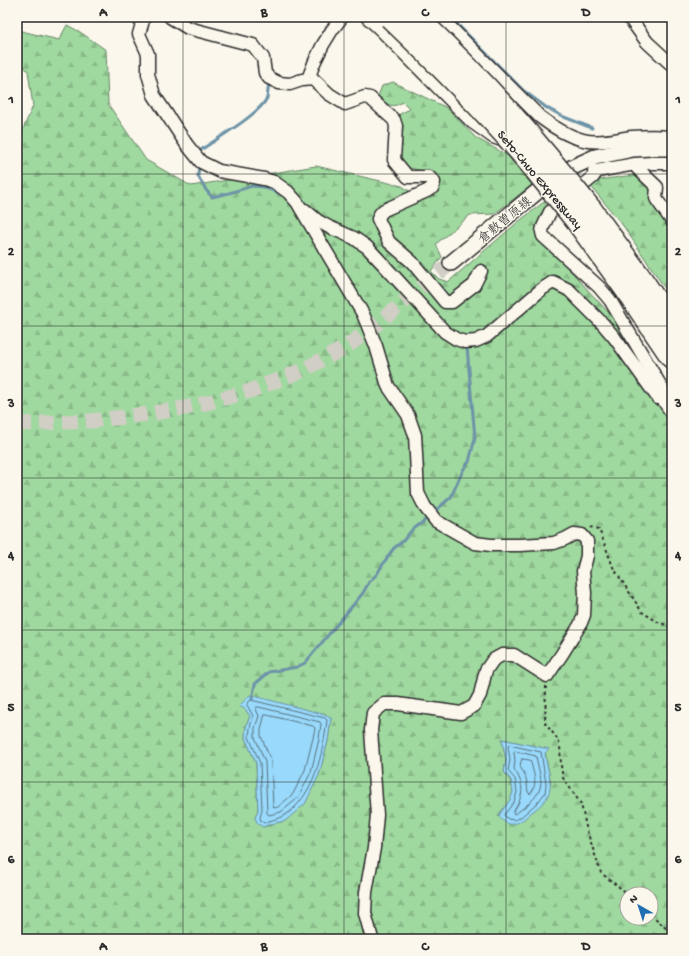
<svg xmlns="http://www.w3.org/2000/svg" width="689" height="956" font-family="'Gochi Hand','Klee One',sans-serif">
  <style>
    .forest { fill: url(#forest-firs); stroke: #658265; fill-rule: evenodd }
    .water { fill: #99d9fb; stroke: #6d93a8 }
    .lines { fill: none; stroke-linecap: round; stroke-linejoin: round }
    .shore { stroke: #57717e; stroke-width: 1 }
    .stream { stroke: #6d93a8; stroke-width: 3 }
    .tertiary-tunnel { stroke: #d1cec5; stroke-width: 15; stroke-dasharray: 15 8; stroke-linecap: butt }
    .minor-casing { stroke: #2b2b2b; stroke-width: 15 }
    .tertiary-casing { stroke: #2b2b2b; stroke-width: 18 }
    .motorway-casing { stroke: #2b2b2b; stroke-width: 25 }
    .path { stroke: #2b2b2b; stroke-width: 2; stroke-dasharray: 3 3; stroke-linecap: butt }
    .minor { stroke: #fbf7ec; stroke-width: 12 }
    .tertiary { stroke: #fbf7ec; stroke-width: 15 }
    .motorway { stroke: #fbf7ec; stroke-width: 22 }
    .motorway-bridge-casing { stroke: #2b2b2b; stroke-width: 25; stroke-linecap: butt }
    .motorway-bridge { stroke: #fbf7ec; stroke-width: 22 }
    .grid { fill: none; stroke: #2b2b2b; stroke-width: 1; stroke-opacity: 0.55 }
    .labels { text-anchor: middle; stroke-width: 3; stroke-linejoin: round; paint-order: stroke }
    .street-label { font-size: 13px; fill: #2b2b2b; stroke: #fbf7ec }
    .neatline { fill: none; stroke: #2b2b2b; stroke-width: 1.5 }
    .grid-label { font-size: 13px; text-anchor: middle; font-weight: bold; fill: #2b2b2b }
  </style>
  <defs>
    <pattern id="forest-firs" width="22" height="20" patternUnits="userSpaceOnUse"><rect width="22" height="20" fill="#9fd99f"/><path d="M5 1l3.5 6h-7zM16 11l3.5 6h-7z" fill="#89ba89"/></pattern>
  </defs>
  <rect width="100%" height="100%" fill="#fbf7ec"/>
  <filter id="ink" filterUnits="userSpaceOnUse"><feTurbulence type="fractalNoise" baseFrequency=".025" numOctaves="2"/><feDisplacementMap in="SourceGraphic" scale="8" xChannelSelector="R" yChannelSelector="G"/><feConvolveMatrix kernelMatrix="1 2 1 2 8 2 1 2 1" color-interpolation-filters="sRGB"/></filter>
  <g filter="url(#ink)">
    <g class="forest">
      <path d="M67,25l13,7 26,18 2,54 38,56 45,26 125,-20 86,20 19,13 18,-10 2,-7 -2,-7 -29,-7 -11,-11 2,-11 -3,-31 12,-6 -7,-7c-12,7 -15,3 -25,-6l4,-10 11,-4 54,26 29,30 31,17 25,30 -38,29 -24,1 -34,29 6,13 -11,14 8,8 9,3 70,-60 26,-20 5,6 -3,3 -9,27 29,28 52,57 54,81v535h-655v-796l16,-37 -5,-35 -11,-10v-31l42,10zM245,709l86,9 -3,23 -9,34 -34,46 -14,3 -8,3 -8,-9 3,-8 -2,-47 -11,-25 1,-11 4,-11zM502,739l46,10 -3,4 6,31 -50,28c13,-16 17,-23 3,-40l2,-12zM627,894h24v24h-24z"/>
      <polygon points="638,175 650,188 651,204 672,232 672,299 624,227 590,185 599,180 626,176"/>
    </g>
    <g class="water">
      <polygon points="250,695 327,715 331,718 328,741 319,775 305,804 285,821 271,824 263,827 258,824 255,818 258,810 256,763 245,738 246,727 250,716 245,709 239,706"/>
      <path d="M502,739l47,10 -4,4c1,13 8,27 4,40 -3,8 -10,14 -17,19 -10,9 -22,20 -33,4l2,-4 9,-12 3,-8 -2,-12 -7,-8 2,-12z"/>
    </g>
    <g class="lines">
      <g class="shore">
        <path d="M251,700l74,18 2,2c-4,33 -13,77 -43,96 -5,3 -14,4 -20,7l-3,-2 -1,-3 2,-8 -2,-47 -11,-26 1,-9 3,-12 -6,-11z"/>
        <polygon points="257,707 259,707 320,722 321,724 319,739 311,772 298,798 281,812 269,815 267,813 265,762 255,737 255,728 259,716 256,709"/>
        <polygon points="265,715 267,715 313,726 315,728 313,738 305,770 293,794 278,807 275,808 273,806 271,761 261,736 261,730"/>
        <polygon points="509,745 541,752 546,784 545,793 538,802 521,817 515,820 508,819 504,815 514,802 517,792 515,779 508,771 510,760 508,747"/>
        <path d="M515,751l21,5c4,23 12,31 -9,49 -4,3 -8,7 -13,9l-1,-1v-1c11,-16 12,-27 1,-43l1,-9 -1,-7z"/>
        <path d="M522,759l8,1 1,2c2,11 8,22 -1,32l-2,-2c-1,-5 -1,-12 -3,-17 -4,-8 -7,-7 -3,-16z"/>
      </g>
      <g class="stream">
        <polyline points="450,17 524,91 547,108 564,117 592,128"/>
        <path d="M198,152c16,-12 61,-37 69,-54 1,-5 1,-11 2,-16"/>
        <polyline points="199,164 198,176 206,190 212,197 229,193 252,186 264,187 283,195"/>
        <polyline points="435,511 451,497 463,470 469,462 475,438 467,347"/>
        <polyline points="252,699 255,684 269,672 297,667 305,663 363,593 369,582 377,574 388,556 394,548 403,541 411,531 428,518"/>
      </g>
      <polyline class="tertiary-tunnel" points="17,424 90,421 148,414 195,406 250,391 301,371 346,347 372,328 451,263"/>
      <defs>
        <g id="minor">
          <polyline points="144,17 139,34 148,54 148,74 154,95 187,145 201,162 219,171 264,179 274,182 288,192 297,202 363,314 376,346 388,386 408,415 415,435 418,493 425,507 436,521 475,543 491,545 520,545 554,543 565,539 574,534 582,535 587,541 587,556 583,571 585,593 584,615 580,625 562,654 547,676 514,655 502,655 493,660 486,670 480,695 474,706 461,713 398,704 384,704 373,713 371,730 377,815 374,848 366,892 365,913 372,939"/>
          <polyline points="170,17 188,28 253,45 263,58 265,73 269,78 279,83 290,84 302,80 313,79 329,94 345,104 365,97 370,98 394,120 396,126 394,160 408,177 429,177 434,182 433,187 427,191 384,210 380,214 378,219 389,242 412,262 445,302 452,302 474,285 481,271"/>
          <polyline points="367,17 380,29 472,122 493,137 507,142"/>
          <path d="M440,17l100,100c13,10 27,19 43,23 16,4 33,-1 49,-3 13,-1 27,-1 40,0"/>
          <polyline points="629,17 647,42 672,65"/>
          <path d="M308,79c8,-24 18,-43 34,-62"/>
          <polyline points="637,164 637,168 657,187 656,198 657,200 672,221"/>
          <polyline points="594,171 597,171 635,164 652,163 672,163"/>
          <polyline points="597,171 593,177 550,212 543,227 542,232 543,236 599,287 610,300 662,388 665,403 672,413"/>
          <polyline points="305,210 318,221 329,227 354,238 367,247 382,263 445,332 456,339 465,342 476,341 487,336 542,289 553,282 569,290 602,323 614,337 658,398 664,397 672,392"/>
        </g>
        <polyline id="tertiary" points="451,263 555,177 575,166 595,157 633,149 651,148 672,148"/>
        <g id="motorway">
          <polyline points="591,210 641,279 672,325"/>
          <polyline points="577,221 626,289 672,357"/>
        </g>
      </defs>
      <use href="#minor" class="minor-casing"/>
      <use href="#tertiary" class="tertiary-casing"/>
      <use href="#motorway" class="motorway-casing"/>
      <g class="path">
        <polyline points="591,528 592,527 599,529 613,567 642,612 658,622 672,627"/>
        <polyline points="546,686 545,723 556,737 560,745 561,766 563,778 581,804 587,831 601,873 628,894"/>
        <polyline points="651,914 672,934"/>
      </g>
      <use href="#minor" class="minor"/>
      <use href="#tertiary" class="tertiary"/>
      <use href="#motorway" class="motorway"/>
      <defs>
        <g id="motorway-bridge">
          <path d="M390,17c47,45 93,91 135,140 18,21 35,43 52,64"/>
          <path d="M416,17c43,41 85,84 123,130 18,21 35,42 52,63"/>
        </g>
      </defs>
      <use href="#motorway-bridge" class="motorway-bridge-casing"/>
      <use href="#motorway-bridge" class="motorway-bridge"/>
    </g>
  </g>
  <path class="grid" d="M183,17v922M344,17v922M506,17v922M17,174h655M17,326h655M17,478h655M17,630h655M17,782h655"/>
  <g class="labels">
    <g class="street-label">
      <text transform="translate(541 179) rotate(50)" y="5">Seto-Chuo Expressway</text>
      <text transform="translate(504 219) rotate(-40)" y="5">倉敷曽原線</text>
    </g>
  </g>
  <rect width="689" height="956" fill="none" stroke="#fbf7ec" stroke-width="44"/>
  <g transform="translate(639 906) rotate(321)"><circle r="19" fill="#fbf7ec" stroke="#a8a59f"/>
  <path d="M0-3L7 15L0 10L-7 15Z" fill="#1f6fb2"/>
  <text y="-6" font-size="11" font-weight="bold" text-anchor="middle" fill="#2b2b2b">N</text>
  </g>
  <rect x="22" y="22" width="645" height="912" class="neatline"/>
  <g class="grid-label">
    <text x="103" y="16">A</text>
    <text x="264" y="16">B</text>
    <text x="425" y="16">C</text>
    <text x="586" y="16">D</text>
    <text x="11" y="103">1</text>
    <text x="678" y="103">1</text>
    <text x="11" y="255">2</text>
    <text x="678" y="255">2</text>
    <text x="11" y="407">3</text>
    <text x="678" y="407">3</text>
    <text x="11" y="559">4</text>
    <text x="678" y="559">4</text>
    <text x="11" y="711">5</text>
    <text x="678" y="711">5</text>
    <text x="11" y="863">6</text>
    <text x="678" y="863">6</text>
    <text x="103" y="950">A</text>
    <text x="264" y="950">B</text>
    <text x="425" y="950">C</text>
    <text x="586" y="950">D</text>
  </g>
</svg>
